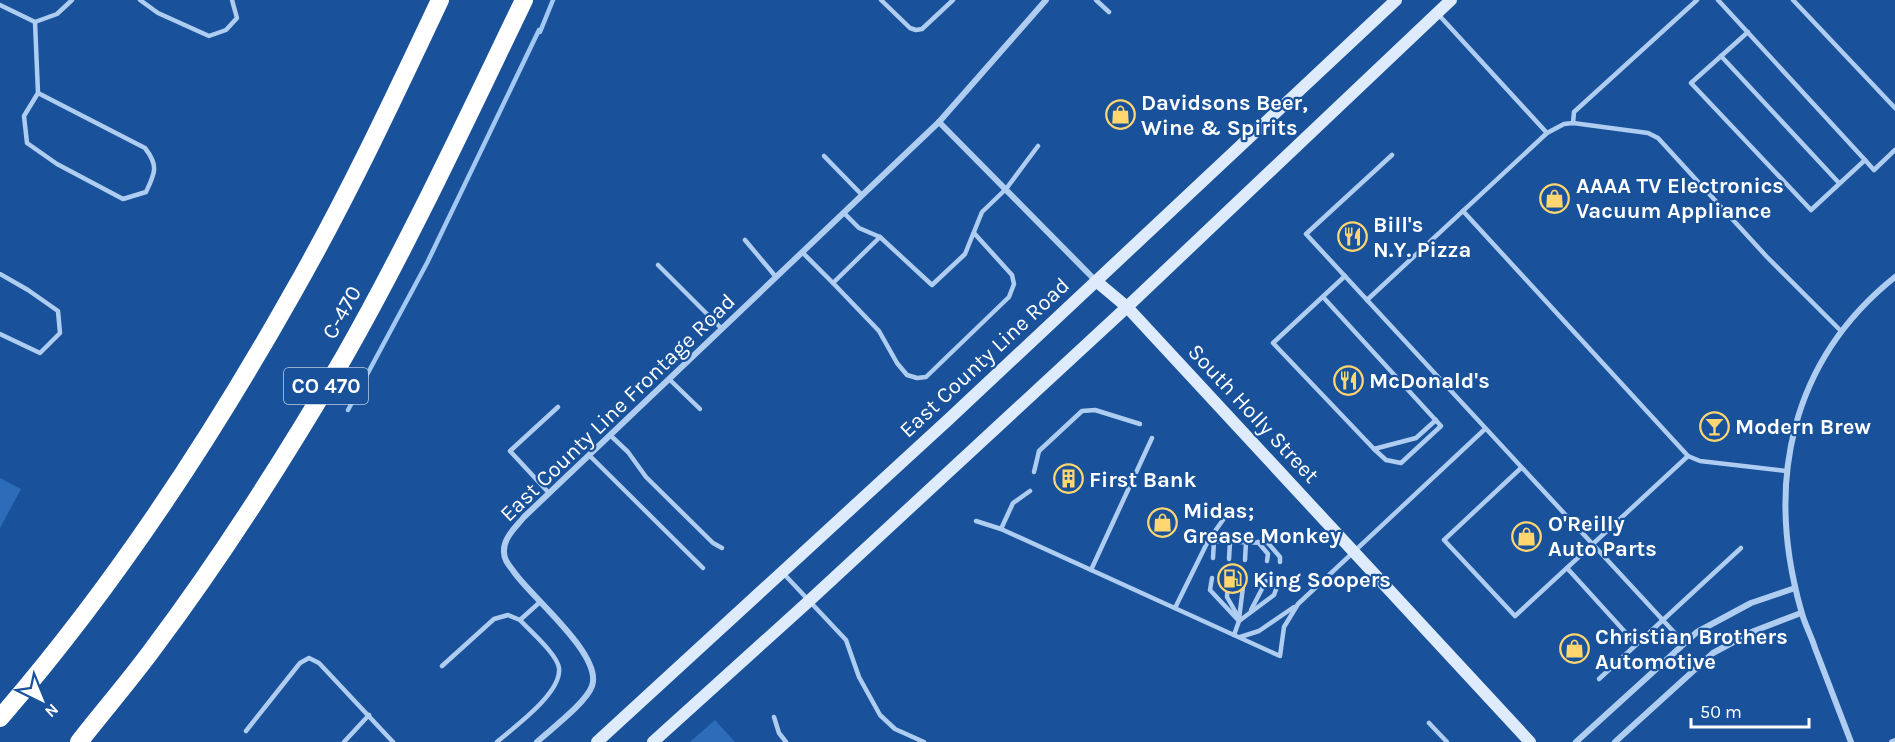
<svg xmlns="http://www.w3.org/2000/svg" width="1895" height="742" font-family="Karla,sans-serif">
  <style>
    .green { fill: #2d6cb8 }
    .lines { fill: none; stroke-linecap: round; stroke-linejoin: round }
    .stream { stroke: #a2c8f4; stroke-width: 4.5 }
    .lane { stroke: #afcdf1; stroke-width: 4.5 }
    .street { stroke: #afcdf1; stroke-width: 6 }
    .secondary { stroke: #deebfc; stroke-width: 12 }
    .highway { stroke: #fff; stroke-width: 18 }
    .labels { text-anchor: middle; stroke-width: 4.5; stroke-linejoin: round; paint-order: stroke }
    .shield { fill: #19529b; stroke: #bacbe1; stroke-width: 1.5 }
    .shield-label { font-size: 21px; font-weight: bold; fill: #fff }
    .poi-label { font-size: 22px; font-weight: bold; fill: #fff; stroke: #19529b; text-anchor: start }
    .street-label { font-size: 22px; fill: #fff; stroke: #19529b }
  </style>
  <rect width="100%" height="100%" fill="#19529b"/>
  <g class="green">
    <polygon points="0,478 21,489 0,528"/>
    <polygon points="715,720 735,742 690,742"/>
  </g>
  <g class="lines">
    <g class="stream">
      <polyline points="540,32 553,0"/>
      <polyline points="348,410 427,263 539,30"/>
    </g>
    <g class="lane">
      <polyline points="140,0 158,13 209,36 226,30 237,18 232,0"/>
      <polyline points="881,0 910,28 916,30 922,29 953,0"/>
      <polyline points="1096,0 1109,12"/>
      <polyline points="1718,0 1865,160 1811,210 1691,83 1748,32"/>
      <polyline points="1793,0 1895,108"/>
      <polyline points="0,5 35,22 57,14 72,0"/>
      <polyline points="1437,13 1547,133"/>
      <path d="M35,22l3,71 -14,23 3,27 30,21 66,35 23,-7c9,-19 13,-26 -1,-44l-107,-55"/>
      <polyline points="1721,56 1839,183"/>
      <polyline points="1573,123 1574,112 1697,0"/>
      <polyline points="1392,155 1306,234 1684,643"/>
      <polyline points="824,156 862,195"/>
      <polyline points="1865,160 1874,170 1895,150"/>
      <polyline points="1463,211 1688,456"/>
      <polyline points="844,213 859,228 880,237 932,285 965,254 982,212 1006,189 1038,146"/>
      <polyline points="745,240 776,277"/>
      <polyline points="802,252 833,283 880,237"/>
      <polyline points="658,265 722,329"/>
      <polyline points="0,274 28,290 58,311 60,333 40,353 0,334"/>
      <polyline points="833,283 879,331 897,363 907,375 917,378 926,377 1009,297 1014,284 1012,275 974,233"/>
      <polyline points="1323,297 1441,426 1401,463 1386,460 1374,449 1273,343 1345,276"/>
      <polyline points="1367,300 1547,133 1564,124 1573,123 1648,133 1658,138 1767,257 1841,331"/>
      <polyline points="669,379 700,409"/>
      <polyline points="610,435 628,452 646,477 713,543 722,548"/>
      <polyline points="1374,449 1416,438 1436,420"/>
      <polyline points="589,455 703,568"/>
      <polyline points="1521,468 1444,540 1515,616 1688,456 1700,461 1786,471"/>
      <polyline points="1034,472 1039,451 1082,411 1095,410 1140,424"/>
      <polyline points="549,493 510,451 558,407"/>
      <polyline points="976,521 1001,529 1280,656 1284,627 1298,604 1485,429"/>
      <polyline points="1001,529 1013,503 1030,491"/>
      <polyline points="1208,541 1268,543 1280,557 1280,562"/>
      <polyline points="1258,542 1268,554 1267,561"/>
      <polyline points="1213,558 1214,541"/>
      <polyline points="1229,559 1230,542"/>
      <polyline points="1245,560 1246,542"/>
      <polyline points="1567,568 1636,644"/>
      <polyline points="1091,570 1152,438"/>
      <polyline points="783,573 846,640 859,677 880,715 895,729 924,742"/>
      <polyline points="1212,578 1210,590 1239,621"/>
      <polyline points="1228,578 1227,597 1239,618"/>
      <polyline points="1175,608 1208,541 1225,517"/>
      <polyline points="1251,610 1266,581"/>
      <polyline points="1239,619 1244,579"/>
      <polyline points="1234,635 1239,621 1274,595 1279,581"/>
      <polyline points="1240,637 1259,631 1294,607"/>
      <polyline points="442,666 494,619 508,615 520,620"/>
      <polyline points="1599,679 1741,548"/>
      <polyline points="774,717 779,733 786,742"/>
      <polyline points="1429,723 1447,742"/>
      <polyline points="246,731 300,663 309,658 319,663 393,742"/>
      <polyline points="344,742 369,715"/>
      <path d="M497,742c17,-15 65,-49 62,-74 -2,-14 -29,-37 -39,-48l20,-18"/>
    </g>
    <g class="street">
      <polyline points="939,122 1096,281"/>
      <path d="M537,742c14,-13 49,-39 55,-56 11,-31 -60,-88 -78,-114 -5,-7 -10,-12 -10,-20 -1,-14 12,-25 20,-35l415,-395 107,-122"/>
      <polyline points="1576,742 1697,632 1751,603 1795,588"/>
      <polyline points="1615,742 1713,653 1754,631 1801,613"/>
      <path d="M1851,742c-12,-31 -24,-63 -36,-94 -4,-13 -11,-25 -14,-38 -36,-127 -11,-249 94,-333"/>
      <polyline points="1892,742 1895,741"/>
    </g>
    <g class="secondary">
      <polyline points="1096,281 1127,307 1530,742"/>
      <polyline points="597,742 949,419 1396,0"/>
      <polyline points="653,742 809,601 1127,307 1451,0"/>
    </g>
    <g class="highway">
      <path d="M0,718c112,-129 207,-273 291,-422 55,-96 102,-196 149,-296"/>
      <path d="M79,742c25,-32 52,-63 76,-96 69,-92 131,-190 189,-289 66,-116 122,-237 180,-357"/>
    </g>
  </g>
  <defs>
    <symbol id="shop-ring" viewBox="-11 -11 22 22"><circle r="9.5" fill="#19529b" stroke="#ffd670" stroke-width="1.5"/><path d="M-5-2.5h2.3a2.7 3.5 0 0 1 5.4 0H5L5.5 6h-11ZM-1.5-2.5h3a1.5 2.3 0 0 0-3 0Z" fill="#ffd670"/></symbol>
    <symbol id="restaurant-ring" viewBox="-11 -11 22 22"><circle r="9.5" fill="#19529b" stroke="#ffd670" stroke-width="1.5"/><path d="M-5-6h1v4h1v-4h1v4h1v-4h1v5L-1.5 .5V6h-2V.5L-5-1ZM5-6V6H3V1.5H1.5Q1.5-4 5-6Z" fill="#ffd670"/></symbol>
    <symbol id="bar-ring" viewBox="-11 -11 22 22"><circle r="9.5" fill="#19529b" stroke="#ffd670" stroke-width="1.5"/><path d="M-6-5H6L.8 .8V4.5H3.5V6h-7V4.5H-.8V.8Z" fill="#ffd670"/></symbol>
    <symbol id="building-ring" viewBox="-11 -11 22 22"><circle r="9.5" fill="#19529b" stroke="#ffd670" stroke-width="1.5"/><path d="M-4-6H4V6H1V3H-1V6H-4ZM-2.5-4.3h1.7v1.8h-1.7ZM.8-4.3h1.7v1.8H.8ZM-2.5-1h1.7V.8h-1.7ZM.8-1h1.7V.8H.8Z" fill="#ffd670"/></symbol>
    <symbol id="fuel-ring" viewBox="-11 -11 22 22"><circle r="9.5" fill="#19529b" stroke="#ffd670" stroke-width="1.5"/><path d="M-5.5-6h7V0h2V4h1.3V-2.5L3-4.5l.8-.8L6-3V5H2.5V1h-1V6h-7ZM-4.2-4.7v3.2H.2V-4.7Z" fill="#ffd670"/></symbol>
  </defs>
  <g fill-rule="evenodd">
    <use href="#shop-ring" x="1104" y="98" width="33" height="33"/>
    <use href="#shop-ring" x="1538" y="182" width="33" height="33"/>
    <use href="#restaurant-ring" x="1336" y="220" width="33" height="33"/>
    <use href="#restaurant-ring" x="1332" y="364" width="33" height="33"/>
    <use href="#bar-ring" x="1698" y="410" width="33" height="33"/>
    <use href="#building-ring" x="1052" y="462" width="33" height="33"/>
    <use href="#shop-ring" x="1146" y="506" width="33" height="33"/>
    <use href="#shop-ring" x="1510" y="520" width="33" height="33"/>
    <use href="#fuel-ring" x="1216" y="562" width="33" height="33"/>
    <use href="#shop-ring" x="1558" y="632" width="33" height="33"/>
  </g>
  <g class="labels">
    <rect class="shield" x="284" y="368" width="84" height="36" rx="4.5"/>
    <g class="shield-label">
      <text x="326" y="393">CO 470</text>
    </g>
    <g class="poi-label">
      <text x="1141" y="110">Davidsons Beer,<tspan x="1141" dy="25">Wine &amp; Spirits</tspan></text>
      <text x="1576" y="193">AAAA TV Electronics<tspan x="1576" dy="25">Vacuum Appliance</tspan></text>
      <text x="1373" y="232">Bill's<tspan x="1373" dy="25">N.Y. Pizza</tspan></text>
      <text x="1369" y="388">McDonald's</text>
      <text x="1735" y="434">Modern Brew</text>
      <text x="1089" y="487">First Bank</text>
      <text x="1183" y="518">Midas;<tspan x="1183" dy="25">Grease Monkey</tspan></text>
      <text x="1548" y="531">O'Reilly<tspan x="1548" dy="25">Auto Parts</tspan></text>
      <text x="1253" y="587">King Soopers</text>
      <text x="1595" y="644">Christian Brothers<tspan x="1595" dy="25">Automotive</tspan></text>
    </g>
    <g class="street-label">
      <text transform="translate(341 312) rotate(-61)" y="8">C-470</text>
      <text transform="translate(984 357) rotate(-43)" y="8">East County Line Road</text>
      <text transform="translate(617 407) rotate(-44)" y="8">East County Line Frontage Road</text>
      <text transform="translate(1254 413) rotate(47)" y="8">South Holly Street</text>
    </g>
  </g>
  <g transform="translate(42 700) rotate(137)" stroke="#19529b" stroke-width="4.5" paint-order="stroke">
  <path d="M0-4.5L10 22L0 15L-10 22Z" fill="#ffffff"/>
  <text y="-9" font-size="16" font-weight="bold" text-anchor="middle" fill="#ffffff">N</text>
  </g>
  <path d="M1691 718v9h118v-9" fill="none" stroke="#ffffff" stroke-width="3"/>
  <text x="1700" y="718" font-size="18" fill="#ffffff" stroke="#19529b" stroke-width="4.5" paint-order="stroke">50 m</text>
</svg>
